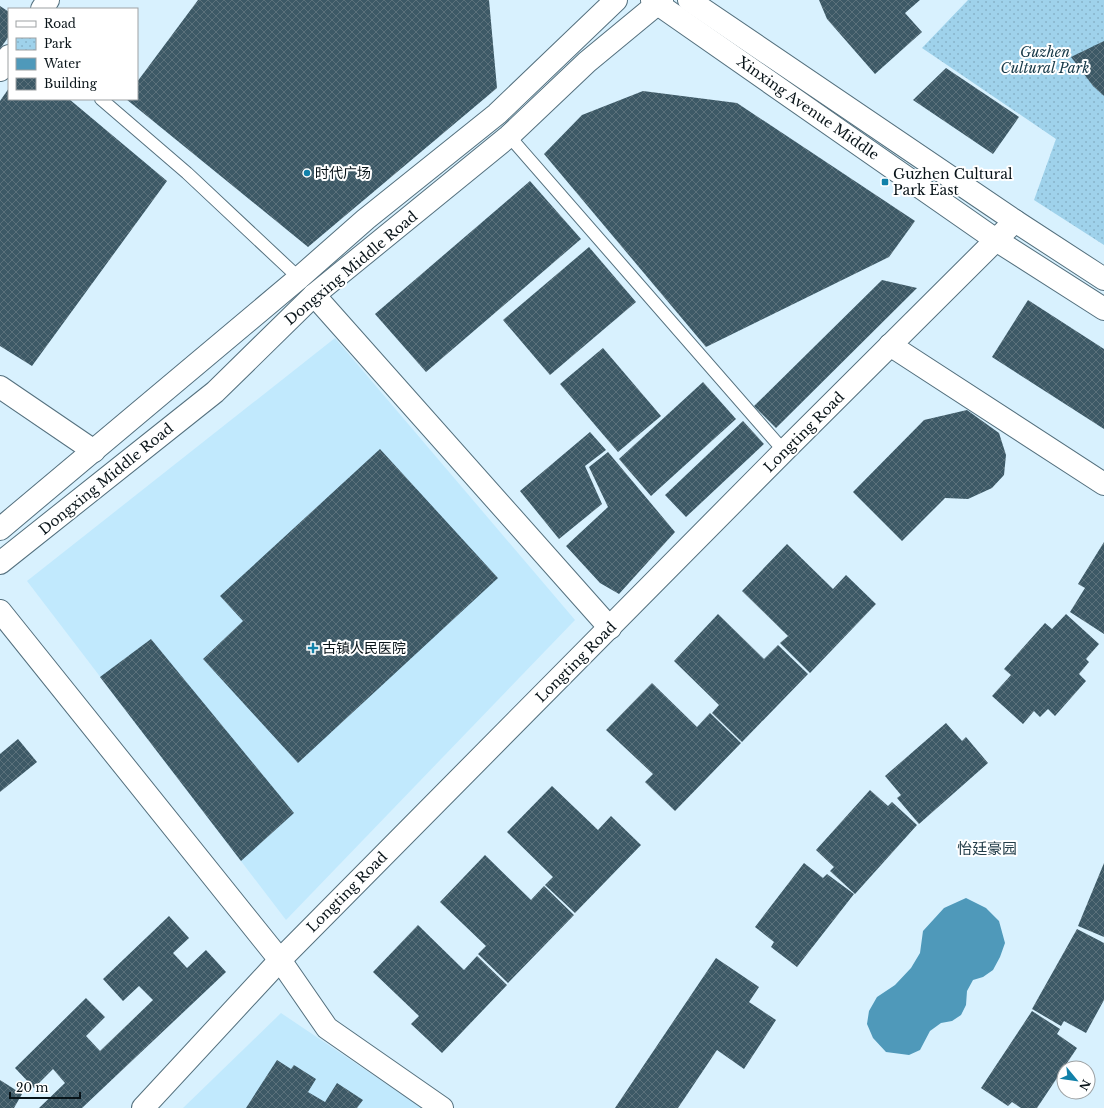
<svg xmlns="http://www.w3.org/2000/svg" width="1104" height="1108" font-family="'Libre Baskerville','Noto Sans SC',serif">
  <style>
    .built { fill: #c1e9fd }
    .park { fill: url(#park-dots) }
    .water { fill: #4f99ba }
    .building { fill: url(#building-cross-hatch) }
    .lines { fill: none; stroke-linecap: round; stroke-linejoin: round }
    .lane-casing { stroke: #54707e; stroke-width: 14 }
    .street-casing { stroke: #54707e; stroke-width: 24 }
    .secondary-casing { stroke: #54707e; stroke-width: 24 }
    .primary-casing { stroke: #54707e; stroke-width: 24 }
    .lane { stroke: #fff; stroke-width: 12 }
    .street { stroke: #fff; stroke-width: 22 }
    .secondary { stroke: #fff; stroke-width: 22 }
    .primary { stroke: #fff; stroke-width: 22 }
    .poi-dot { fill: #1281a9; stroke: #fff; stroke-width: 1.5 }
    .labels { text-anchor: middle; stroke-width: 4; stroke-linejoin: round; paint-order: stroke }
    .park-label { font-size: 14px; font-style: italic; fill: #193b4a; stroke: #fff }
    .street-label { font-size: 14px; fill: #091419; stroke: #fff }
    .poi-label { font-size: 14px; fill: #091419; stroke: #fff; text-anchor: start }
    .neighbourhood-label { font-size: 15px; fill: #223d49; stroke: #fff }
  </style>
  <defs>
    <pattern id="park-dots" width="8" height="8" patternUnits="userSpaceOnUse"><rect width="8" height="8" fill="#9fd2eb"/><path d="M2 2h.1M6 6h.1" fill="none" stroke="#88b3c9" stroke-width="1.8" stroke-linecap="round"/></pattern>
    <pattern id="building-cross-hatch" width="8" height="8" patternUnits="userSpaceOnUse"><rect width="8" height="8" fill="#3d5966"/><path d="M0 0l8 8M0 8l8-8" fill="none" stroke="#5b717b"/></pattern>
  </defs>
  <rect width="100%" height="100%" fill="#d8f1fe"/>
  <g class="built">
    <polygon points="335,338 575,620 286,920 27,581"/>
    <polygon points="281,1013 422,1108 183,1108"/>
  </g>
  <polygon class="park" points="968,0 1104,0 1104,245 1034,200 1056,139 922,48"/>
  <polygon class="water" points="966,898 986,908 999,921 1005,943 1000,957 993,970 983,977 973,980 967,991 966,1005 961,1015 952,1021 941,1023 930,1031 920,1050 909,1055 886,1052 873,1038 867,1024 869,1011 877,997 895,985 911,968 920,953 923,931 944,908"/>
  <g class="building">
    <polygon points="198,0 489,0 497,88 308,247 126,99 137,99 137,82"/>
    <polygon points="819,0 920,0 905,13 922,32 875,74 827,19"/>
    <polygon points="0,6 9,12 9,36 0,49"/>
    <polygon points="1104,41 1104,96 1093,86 1071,57"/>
    <polygon points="946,68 1019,117 993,154 913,100"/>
    <polygon points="9,88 9,99 69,99 167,181 32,366 0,346 0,101"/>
    <polygon points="643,91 737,103 915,221 889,257 706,347 544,154 582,115"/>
    <polygon points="530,181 581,239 426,372 375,314"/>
    <polygon points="589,247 636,302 550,375 503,320"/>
    <polygon points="882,280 917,288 776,428 754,406"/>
    <polygon points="1028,300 1104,349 1104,429 992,357"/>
    <polygon points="603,348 661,416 618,452 560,384"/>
    <polygon points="703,382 736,419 651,496 619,459"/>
    <polygon points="967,410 999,433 1006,455 1004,475 992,488 968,499 945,498 902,541 853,492 924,420"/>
    <polygon points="743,421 764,444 686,517 665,495"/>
    <polygon points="590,432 606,450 585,466 602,504 559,539 520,491"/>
    <polygon points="380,449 498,578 298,763 203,659 243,621 220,596"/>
    <polygon points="608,452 675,532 619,594 600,583 566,546 608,507 589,467"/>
    <polygon points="1104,542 1104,634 1070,612 1085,588 1078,584"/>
    <polygon points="787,544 833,589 846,575 876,604 810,673 780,643 788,636 742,591"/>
    <polygon points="718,614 764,659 778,645 808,674 742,742 712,713 719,705 674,661"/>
    <polygon points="1066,614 1099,644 1086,659 1089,662 1079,674 1086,681 1055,716 1048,709 1040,717 1034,711 1023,724 992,696 1011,675 1004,669 1045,623 1052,629"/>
    <polygon points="151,639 294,813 241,861 100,677"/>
    <polygon points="652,683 697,727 710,713 741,743 675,811 645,782 653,774 606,730"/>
    <polygon points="946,723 962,741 966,737 988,763 919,824 897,798 901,795 885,776"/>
    <polygon points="18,739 37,762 0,792 0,754"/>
    <polygon points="552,786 598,830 611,816 641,845 575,913 545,885 553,877 507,832"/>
    <polygon points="870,790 888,806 892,802 917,825 855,894 830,871 834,867 816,850"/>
    <polygon points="485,855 531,900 544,886 574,915 508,983 478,954 486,946 440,902"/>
    <polygon points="804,863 823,878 827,874 854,894 797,967 771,947 774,942 755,927"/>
    <polygon points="1104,863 1104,937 1078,926"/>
    <polygon points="169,916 189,938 173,953 187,968 206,950 226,972 82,1108 39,1108 65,1083 53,1069 34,1088 15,1068 86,998 105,1017 86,1036 100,1051 153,1000 139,986 123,1001 103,979"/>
    <polygon points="418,925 464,970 477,956 507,985 442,1053 411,1024 419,1016 373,972"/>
    <polygon points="1077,929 1104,943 1104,1000 1086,1033 1064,1021 1061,1026 1032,1009"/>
    <polygon points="716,958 759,987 749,1002 776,1020 744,1069 717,1050 678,1108 615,1108"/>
    <polygon points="1032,1011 1060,1029 1057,1034 1077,1048 1037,1108 1021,1108 1012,1102 1008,1106 981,1088"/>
    <polygon points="277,1060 291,1069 294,1065 316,1079 308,1092 325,1102 337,1083 363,1100 357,1108 246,1108"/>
    <polygon points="0,1080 22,1094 14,1108 0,1108"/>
  </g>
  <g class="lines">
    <defs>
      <g id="lane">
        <polyline points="101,99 187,173 299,278"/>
        <polyline points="509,136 784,451"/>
      </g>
      <g id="street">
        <polyline points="42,9 48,0"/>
        <polyline points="0,70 9,56"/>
        <polyline points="314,295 610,628"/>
        <polyline points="890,345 1104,484"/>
        <polyline points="0,387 94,451"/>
        <polyline points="0,611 280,960 327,1028 442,1108"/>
        <polyline points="143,1108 280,960 784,451 1015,221"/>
      </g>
      <g id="secondary">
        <polyline points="652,0 996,240 1104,309"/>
        <polyline points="689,0 1015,221 1104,279"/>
      </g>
      <g id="primary">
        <polyline points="0,529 299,278 366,219 497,114 616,0"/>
        <polyline points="0,563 215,392 314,295 509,136 587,62 662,0"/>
      </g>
    </defs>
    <use href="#lane" class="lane-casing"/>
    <use href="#street" class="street-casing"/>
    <use href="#secondary" class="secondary-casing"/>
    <use href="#primary" class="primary-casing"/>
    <use href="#lane" class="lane"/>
    <use href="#street" class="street"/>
    <use href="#secondary" class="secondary"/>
    <use href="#primary" class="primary"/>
  </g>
  <g class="poi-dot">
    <circle cx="307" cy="173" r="4"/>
    <rect x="881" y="178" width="8" height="8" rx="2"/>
    <path d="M311 642h4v4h4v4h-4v4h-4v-4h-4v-4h4z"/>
  </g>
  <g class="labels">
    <g class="park-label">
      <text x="1045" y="57">Guzhen<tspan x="1045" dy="16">Cultural Park</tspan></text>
    </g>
    <g class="street-label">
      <text transform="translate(808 108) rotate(35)" y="5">Xinxing Avenue Middle</text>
      <text transform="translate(351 268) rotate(-40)" y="5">Dongxing Middle Road</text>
      <text transform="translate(804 432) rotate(-45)" y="5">Longting Road</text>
      <text transform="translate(106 479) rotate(-39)" y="5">Dongxing Middle Road</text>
      <text transform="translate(576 662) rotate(-45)" y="5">Longting Road</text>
      <text transform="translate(347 892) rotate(-45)" y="5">Longting Road</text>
    </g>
    <g class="poi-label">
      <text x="315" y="178">时代广场</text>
      <text x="893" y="179">Guzhen Cultural<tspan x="893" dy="16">Park East</tspan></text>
      <text x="322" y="653">古镇人民医院</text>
    </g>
    <g class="neighbourhood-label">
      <text x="987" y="854">怡廷豪园</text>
    </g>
  </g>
  <rect x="8" y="8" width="130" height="92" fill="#ffffff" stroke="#9da1a3"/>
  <rect x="16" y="21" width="20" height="6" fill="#ffffff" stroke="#9da1a3"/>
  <text x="44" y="28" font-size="12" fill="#091419">Road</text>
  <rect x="16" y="38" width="20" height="12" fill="url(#park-dots)" stroke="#9da1a3"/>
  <text x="44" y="48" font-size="12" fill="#091419">Park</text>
  <rect x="16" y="58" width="20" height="12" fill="#4f99ba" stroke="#9da1a3"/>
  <text x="44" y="68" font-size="12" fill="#091419">Water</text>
  <rect x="16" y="78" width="20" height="12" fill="url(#building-cross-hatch)" stroke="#9da1a3"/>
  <text x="44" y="88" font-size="12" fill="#091419">Building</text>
  <g transform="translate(1076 1080) rotate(119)"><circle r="19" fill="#ffffff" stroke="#9da1a3"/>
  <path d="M0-3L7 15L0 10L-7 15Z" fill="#1281a9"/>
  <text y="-6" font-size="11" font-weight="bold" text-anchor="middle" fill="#091419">N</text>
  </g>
  <path d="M10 1092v6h70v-6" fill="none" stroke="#091419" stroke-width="2"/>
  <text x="16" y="1092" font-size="12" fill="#091419" stroke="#ffffff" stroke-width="3" paint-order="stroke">20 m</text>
</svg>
